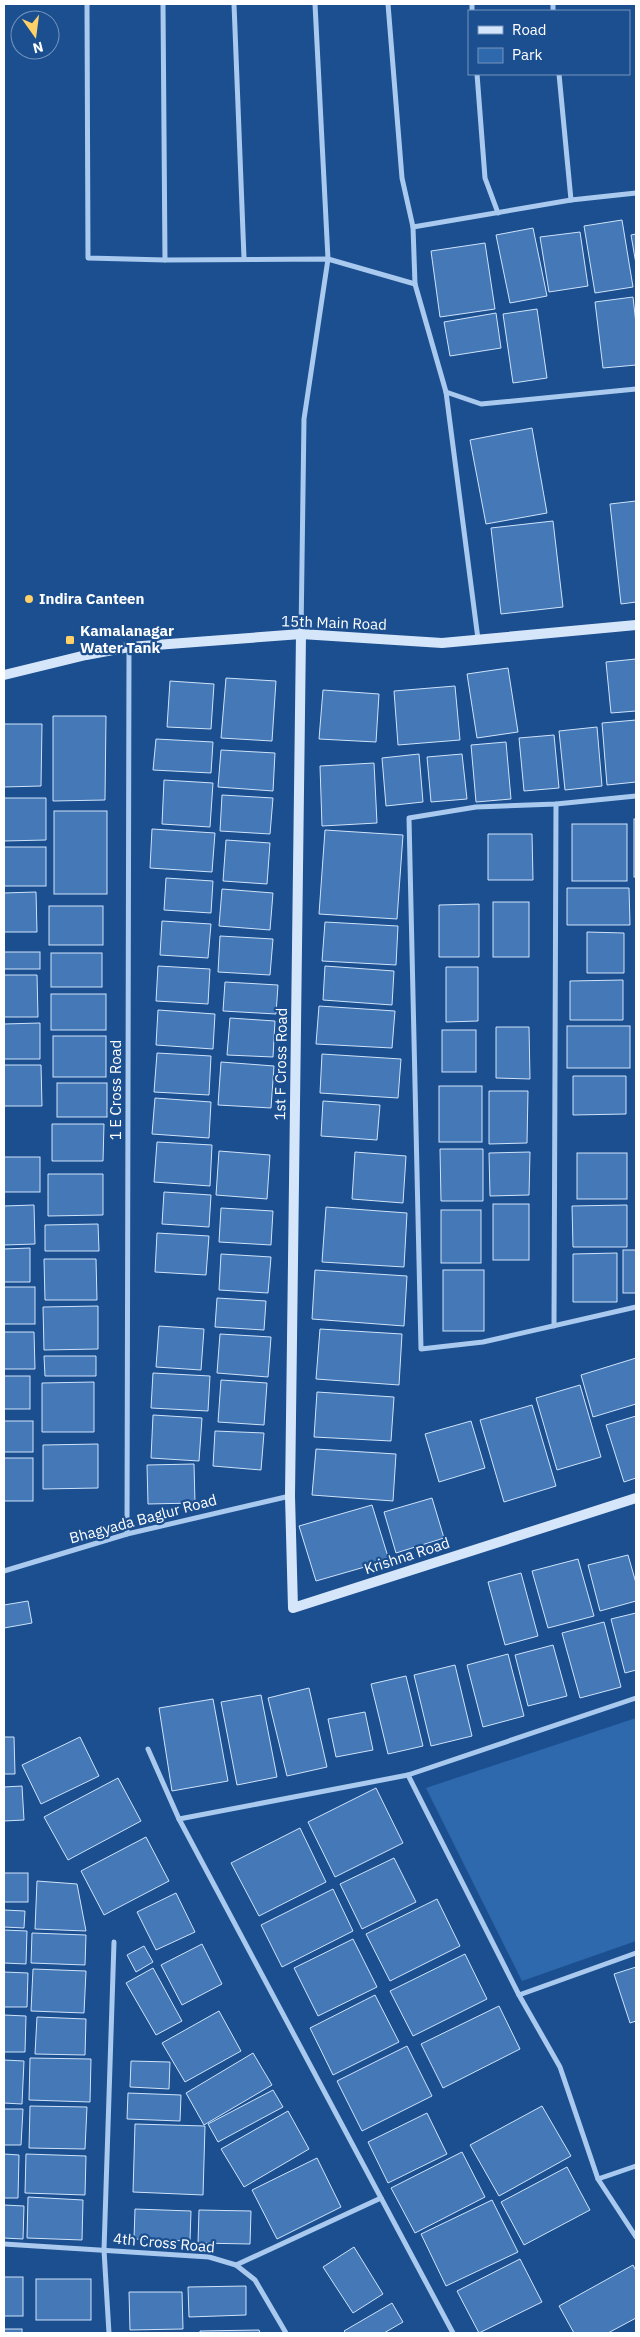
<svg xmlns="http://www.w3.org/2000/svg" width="640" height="2337" font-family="'IBM Plex Sans',sans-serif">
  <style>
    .green { fill: #2e69ad }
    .building { fill: #4478b7; stroke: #cfe3fa }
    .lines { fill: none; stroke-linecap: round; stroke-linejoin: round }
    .street { stroke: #a9c9ee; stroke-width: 5 }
    .secondary { stroke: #d6e6fa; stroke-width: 10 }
    .poi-dot { fill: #ffd166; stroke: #1b4f8f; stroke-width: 2 }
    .labels { text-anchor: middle; stroke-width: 4.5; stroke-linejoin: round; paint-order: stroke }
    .poi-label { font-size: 15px; font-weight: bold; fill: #fff; stroke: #1b4f8f; text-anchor: start }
    .street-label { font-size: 15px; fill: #fff; stroke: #1b4f8f }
  </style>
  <rect width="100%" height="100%" fill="#1b4f8f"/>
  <polygon class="green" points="636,1718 636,1941 522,1981 426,1788"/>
  <g class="building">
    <polygon points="622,220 633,287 595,293 584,226"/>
    <polygon points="533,228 547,296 510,303 496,235"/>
    <polygon points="580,232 588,286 549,292 540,237"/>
    <polygon points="636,234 636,264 631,235"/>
    <polygon points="485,243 495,309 440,317 431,251"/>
    <polygon points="633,297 636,324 636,365 603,368 595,302"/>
    <polygon points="537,309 547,378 513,383 503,314"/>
    <polygon points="496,313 501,348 450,356 444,322"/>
    <polygon points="532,428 547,513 486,524 470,440"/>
    <polygon points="636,501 636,602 621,604 610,504"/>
    <polygon points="553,521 563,607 501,614 491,528"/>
    <polygon points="636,659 636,711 611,713 606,662"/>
    <polygon points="508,668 518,732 477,738 467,674"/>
    <polygon points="226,678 276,681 272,741 221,738"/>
    <polygon points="170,681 214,684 211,729 167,727"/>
    <polygon points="455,686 460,740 398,745 394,691"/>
    <polygon points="323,690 379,694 376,742 319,739"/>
    <polygon points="53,716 106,716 105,800 53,801"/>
    <polygon points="636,720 636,782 607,785 602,723"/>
    <polygon points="4,724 42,724 41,786 4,787"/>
    <polygon points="597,727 602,786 565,790 559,731"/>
    <polygon points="554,735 559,788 524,791 519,738"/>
    <polygon points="156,739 213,742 211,773 153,770"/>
    <polygon points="506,742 511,799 476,802 471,745"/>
    <polygon points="221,750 275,753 273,791 218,787"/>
    <polygon points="419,754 423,802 386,806 382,758"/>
    <polygon points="462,754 467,799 431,802 427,757"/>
    <polygon points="374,763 377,823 322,826 320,766"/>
    <polygon points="164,780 213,783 210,827 162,824"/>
    <polygon points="222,795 273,798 270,834 220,831"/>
    <polygon points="4,798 46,798 46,840 4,841"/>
    <rect x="54" y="811" width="53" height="83"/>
    <rect x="634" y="819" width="2" height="58"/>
    <rect x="572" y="824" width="55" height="57"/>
    <polygon points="152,829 215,833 212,872 150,868"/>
    <polygon points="325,830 403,835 397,919 319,914"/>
    <polygon points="488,834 532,834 533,880 488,880"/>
    <polygon points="226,840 270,843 267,884 223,881"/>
    <rect x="4" y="847" width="42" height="39"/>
    <polygon points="166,878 213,881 211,913 164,910"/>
    <polygon points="567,888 629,888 630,925 567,925"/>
    <polygon points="222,889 273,893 270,930 219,926"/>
    <polygon points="36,892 37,932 4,932 4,893"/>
    <rect x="493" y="902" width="36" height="55"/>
    <polygon points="479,904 479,957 439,957 439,905"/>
    <rect x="49" y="906" width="54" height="39"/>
    <polygon points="162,921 211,924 208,958 160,955"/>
    <polygon points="325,922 398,926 396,965 322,961"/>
    <polygon points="587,932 624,933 624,973 587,973"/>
    <polygon points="220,936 273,939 270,975 218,972"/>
    <rect x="4" y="952" width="36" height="17"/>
    <rect x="51" y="953" width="51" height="34"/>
    <polygon points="158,966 210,969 208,1004 156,1001"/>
    <polygon points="325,966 394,971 392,1005 323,1000"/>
    <polygon points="446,967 478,967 478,1021 446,1022"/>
    <polygon points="4,975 37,975 38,1017 4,1017"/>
    <polygon points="623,980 623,1020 570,1020 570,981"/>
    <polygon points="225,982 278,985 276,1014 223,1011"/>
    <rect x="51" y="994" width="55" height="36"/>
    <polygon points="319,1006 395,1011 392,1048 316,1044"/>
    <polygon points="158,1010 215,1014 213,1049 156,1045"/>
    <polygon points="230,1018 275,1021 273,1057 227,1055"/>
    <polygon points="40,1023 40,1059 4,1059 4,1024"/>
    <rect x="567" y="1026" width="63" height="42"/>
    <polygon points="496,1027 529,1027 530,1079 496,1078"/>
    <rect x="442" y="1030" width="34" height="42"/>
    <rect x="53" y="1036" width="53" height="41"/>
    <polygon points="157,1053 211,1056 209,1095 154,1092"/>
    <polygon points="322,1054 401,1059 398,1098 320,1093"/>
    <polygon points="221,1062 274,1066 271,1108 218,1105"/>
    <polygon points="4,1065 41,1065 42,1106 4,1106"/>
    <polygon points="573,1076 626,1076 626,1114 573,1115"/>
    <rect x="57" y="1083" width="50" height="34"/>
    <rect x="439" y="1086" width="43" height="56"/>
    <polygon points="489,1091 528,1091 527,1143 489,1144"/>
    <polygon points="155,1098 211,1102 209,1138 152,1134"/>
    <polygon points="323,1101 380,1105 377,1140 321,1136"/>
    <polygon points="52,1124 104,1124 103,1161 52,1161"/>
    <polygon points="157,1142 212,1145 210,1186 154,1182"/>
    <polygon points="440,1149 483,1149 483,1201 441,1201"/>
    <polygon points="219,1151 270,1155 267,1199 216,1195"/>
    <polygon points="355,1152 406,1156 403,1203 352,1199"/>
    <polygon points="530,1152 529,1195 490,1196 489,1153"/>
    <rect x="577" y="1153" width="50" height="46"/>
    <rect x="4" y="1157" width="36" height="35"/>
    <polygon points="48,1174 103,1174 103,1215 48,1216"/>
    <polygon points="164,1192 211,1195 209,1227 162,1224"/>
    <rect x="493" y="1204" width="36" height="56"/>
    <polygon points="34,1205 35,1244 4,1245 4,1206"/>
    <polygon points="627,1205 627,1247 573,1247 572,1206"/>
    <polygon points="326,1207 407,1213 404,1267 322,1262"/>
    <polygon points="221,1208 273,1211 271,1245 219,1242"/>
    <rect x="441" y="1210" width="40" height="53"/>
    <polygon points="98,1224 99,1251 45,1251 45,1225"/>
    <polygon points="157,1233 209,1236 206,1275 155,1272"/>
    <polygon points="30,1248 30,1282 4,1282 4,1249"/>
    <rect x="623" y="1250" width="13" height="43"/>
    <polygon points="617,1253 617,1302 573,1302 573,1254"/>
    <polygon points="221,1254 271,1257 268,1293 219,1290"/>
    <polygon points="44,1259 96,1259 97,1300 45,1300"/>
    <polygon points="315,1270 407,1276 404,1326 312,1319"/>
    <rect x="443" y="1270" width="41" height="61"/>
    <rect x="4" y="1287" width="31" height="37"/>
    <polygon points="217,1298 266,1301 264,1330 215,1327"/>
    <polygon points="98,1306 98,1349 44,1350 43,1307"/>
    <polygon points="159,1326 204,1329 201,1370 156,1367"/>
    <polygon points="320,1329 402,1334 399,1385 316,1379"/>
    <polygon points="4,1332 34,1332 35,1369 4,1369"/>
    <polygon points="220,1334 271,1337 268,1377 217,1373"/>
    <polygon points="44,1356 96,1356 96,1376 45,1376"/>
    <polygon points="636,1358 636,1404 593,1417 581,1375"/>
    <polygon points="153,1373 210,1376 208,1411 151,1408"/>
    <rect x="4" y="1376" width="26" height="33"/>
    <polygon points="221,1380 267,1383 264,1425 218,1422"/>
    <polygon points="94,1382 94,1432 42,1432 42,1383"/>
    <polygon points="580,1385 601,1457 557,1470 536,1398"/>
    <polygon points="317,1392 394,1397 391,1441 314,1437"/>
    <polygon points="532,1405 556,1486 504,1502 480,1420"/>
    <polygon points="153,1415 202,1418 199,1461 151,1458"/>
    <polygon points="636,1416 636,1478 624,1482 606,1425"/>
    <rect x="4" y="1421" width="29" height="31"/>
    <polygon points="471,1421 485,1468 439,1482 425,1434"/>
    <polygon points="215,1431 264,1433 261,1470 213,1466"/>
    <polygon points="98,1444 98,1488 43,1489 43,1445"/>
    <polygon points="316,1449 396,1454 393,1501 312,1495"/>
    <rect x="4" y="1458" width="29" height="43"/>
    <polygon points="194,1464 195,1503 148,1504 147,1465"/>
    <polygon points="432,1498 444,1538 396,1553 384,1512"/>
    <polygon points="372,1505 389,1560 316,1581 299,1526"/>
    <polygon points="628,1555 636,1583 636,1601 600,1611 588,1565"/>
    <polygon points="578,1559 594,1616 548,1628 532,1571"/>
    <polygon points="521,1573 538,1636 505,1645 488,1582"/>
    <polygon points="28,1601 32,1623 4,1628 4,1605"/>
    <polygon points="636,1613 636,1670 625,1673 611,1619"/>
    <polygon points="604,1622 621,1687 580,1698 562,1633"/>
    <polygon points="553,1645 567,1696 528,1706 515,1655"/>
    <polygon points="508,1654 524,1716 483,1727 467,1665"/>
    <polygon points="455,1665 472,1736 431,1746 414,1675"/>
    <polygon points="406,1676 423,1746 388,1754 371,1684"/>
    <polygon points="309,1688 327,1767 287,1776 268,1698"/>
    <polygon points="261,1695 277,1777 237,1785 221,1702"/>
    <polygon points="213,1699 228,1781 172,1791 159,1708"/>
    <polygon points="365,1712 373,1750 336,1757 328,1719"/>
    <polygon points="4,1737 14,1737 15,1774 4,1774"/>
    <polygon points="80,1737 99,1776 41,1804 22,1765"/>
    <polygon points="118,1778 141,1821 68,1860 44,1817"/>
    <polygon points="22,1786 24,1820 4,1821 4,1787"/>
    <polygon points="376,1788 403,1843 335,1877 308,1822"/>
    <polygon points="300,1828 326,1882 259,1916 231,1863"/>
    <polygon points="146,1837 169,1881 104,1915 81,1871"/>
    <polygon points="394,1858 416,1902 362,1929 340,1884"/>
    <rect x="4" y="1873" width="24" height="29"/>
    <polygon points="37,1881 77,1884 86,1931 35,1929"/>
    <polygon points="333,1889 353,1931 282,1967 261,1925"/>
    <polygon points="176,1893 195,1932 156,1950 137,1912"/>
    <polygon points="437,1899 460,1946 390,1981 366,1934"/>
    <polygon points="4,1910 25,1911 24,1928 4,1927"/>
    <polygon points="4,1930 27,1931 26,1964 4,1963"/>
    <polygon points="32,1933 86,1935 85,1965 31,1963"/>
    <polygon points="353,1939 377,1987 318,2016 294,1968"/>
    <polygon points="202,1944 222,1984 182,2005 161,1965"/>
    <polygon points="144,1946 153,1962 136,1972 127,1955"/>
    <polygon points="465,1954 487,1999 413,2036 390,1991"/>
    <polygon points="636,1967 636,2021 630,2023 614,1974"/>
    <polygon points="153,1968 182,2021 156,2035 126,1983"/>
    <polygon points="33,1969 86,1971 84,2013 31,2011"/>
    <polygon points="4,1972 28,1973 27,2007 4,2007"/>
    <polygon points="375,1995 399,2042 333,2075 310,2028"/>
    <polygon points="499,2006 520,2049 443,2088 421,2044"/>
    <polygon points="219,2011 241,2051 185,2082 162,2043"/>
    <polygon points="4,2015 26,2016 25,2052 4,2052"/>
    <polygon points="37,2017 86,2019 85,2055 35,2054"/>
    <polygon points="407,2046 432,2096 362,2131 337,2081"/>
    <polygon points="253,2053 272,2085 204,2125 186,2093"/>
    <polygon points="30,2058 91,2059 90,2102 29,2100"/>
    <polygon points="4,2060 24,2061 22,2104 4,2103"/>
    <polygon points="131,2061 170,2062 169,2089 130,2087"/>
    <polygon points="273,2090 283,2107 218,2142 208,2124"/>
    <polygon points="128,2093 181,2095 180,2121 127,2119"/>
    <polygon points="30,2106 87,2107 85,2149 29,2148"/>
    <polygon points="542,2106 571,2156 499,2196 470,2145"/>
    <polygon points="4,2109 23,2109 21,2145 4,2145"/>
    <polygon points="288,2111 309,2149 244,2187 221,2149"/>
    <polygon points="427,2113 447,2154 388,2183 368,2142"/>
    <polygon points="135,2124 205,2126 203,2195 133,2192"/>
    <polygon points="462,2152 485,2197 415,2233 391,2188"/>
    <polygon points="4,2154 19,2155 18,2198 4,2198"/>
    <polygon points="26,2154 86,2156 85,2195 25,2193"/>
    <polygon points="317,2158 341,2207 277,2239 252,2190"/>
    <polygon points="567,2167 590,2210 524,2245 501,2202"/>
    <polygon points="28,2197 83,2200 82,2240 27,2238"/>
    <polygon points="492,2200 518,2252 446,2286 421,2234"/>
    <polygon points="4,2205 24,2206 23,2239 4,2238"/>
    <polygon points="135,2209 191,2211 190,2241 134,2239"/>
    <polygon points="199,2210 251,2211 250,2244 198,2243"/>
    <polygon points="354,2247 383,2294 353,2313 323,2267"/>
    <polygon points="520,2259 542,2302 479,2333 457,2291"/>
    <polygon points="633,2265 636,2271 636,2318 608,2333 574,2333 559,2306"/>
    <rect x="4" y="2277" width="19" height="39"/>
    <rect x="36" y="2279" width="55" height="41"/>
    <polygon points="246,2286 246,2315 189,2317 188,2287"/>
    <polygon points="129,2292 182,2292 183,2329 130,2330"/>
    <polygon points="392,2303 403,2322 384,2333 346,2333 344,2331"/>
    <rect x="4" y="2329" width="18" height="4"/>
    <polygon points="259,2330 260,2333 200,2333 200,2331"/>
  </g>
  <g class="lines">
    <g class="street">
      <polyline points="87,4 88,258 165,260 328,259 415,284"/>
      <polyline points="163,4 165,260"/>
      <polyline points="234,4 244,258"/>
      <polyline points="388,4 402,178 413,227 415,284 446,392 478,639"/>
      <polyline points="472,4 472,11"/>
      <polyline points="553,4 553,11"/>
      <polyline points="477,74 485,178 498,213"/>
      <polyline points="559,74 571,200"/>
      <polyline points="413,227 571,200 636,193"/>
      <polyline points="446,392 481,404 636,389"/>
      <polyline points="301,634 304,419 328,259 315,4"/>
      <polyline points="636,796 556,804 476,807 409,818 421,1349 483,1342 636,1307"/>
      <polyline points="554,1326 556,804"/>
      <polyline points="127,1534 129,647"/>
      <polyline points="4,1571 127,1534 290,1496"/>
      <polyline points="148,1749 179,1819"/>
      <polyline points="408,1775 519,1995 560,2067 598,2179 636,2237"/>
      <polyline points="519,1995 636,1953"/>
      <polyline points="598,2179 636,2166"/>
      <polyline points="4,2244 209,2257 236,2265 255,2280 286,2333"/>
      <polyline points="236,2265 381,2198"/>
      <polyline points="109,2333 104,2250 114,1942"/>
      <polyline points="453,2333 179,1819 408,1775 636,1698"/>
    </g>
    <g class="secondary">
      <polyline points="301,634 290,1496 293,1608 636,1498"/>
      <polyline points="4,675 86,655 129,647 301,634 442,643 636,625"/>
    </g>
  </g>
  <g class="poi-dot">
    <circle cx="29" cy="599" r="5"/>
    <rect x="65" y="635" width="10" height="10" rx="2.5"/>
  </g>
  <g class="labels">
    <g class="poi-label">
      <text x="39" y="604">Indira Canteen</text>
      <text x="80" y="636">Kamalanagar<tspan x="80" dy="17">Water Tank</tspan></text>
    </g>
    <g class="street-label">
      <text transform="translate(334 623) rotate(2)" y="5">15th Main Road</text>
      <text transform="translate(281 1064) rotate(-89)" y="5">1st F Cross Road</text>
      <text transform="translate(116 1090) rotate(-90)" y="5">1 E Cross Road</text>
      <text transform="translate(143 1519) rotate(-15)" y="5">Bhagyada Baglur Road</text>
      <text transform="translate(407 1556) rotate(-18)" y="5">Krishna Road</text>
      <text transform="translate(164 2243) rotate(5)" y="5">4th Cross Road</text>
    </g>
  </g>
  <rect width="640" height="2337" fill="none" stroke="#ffffff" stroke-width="10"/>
  <rect x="468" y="10" width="162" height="65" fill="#1b4f8f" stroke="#7695bc"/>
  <rect x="478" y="26" width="25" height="8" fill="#d6e6fa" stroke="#7695bc"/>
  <text x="512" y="35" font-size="15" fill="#ffffff">Road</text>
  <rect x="478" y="48" width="25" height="15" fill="#2e69ad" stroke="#7695bc"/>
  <text x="512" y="60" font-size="15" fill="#ffffff">Park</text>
  <g transform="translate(35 35) rotate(166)"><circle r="24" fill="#1b4f8f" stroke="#7695bc"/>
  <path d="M0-4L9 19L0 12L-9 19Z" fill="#ffd166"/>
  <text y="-8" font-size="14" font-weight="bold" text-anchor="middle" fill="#ffffff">N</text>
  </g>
</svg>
